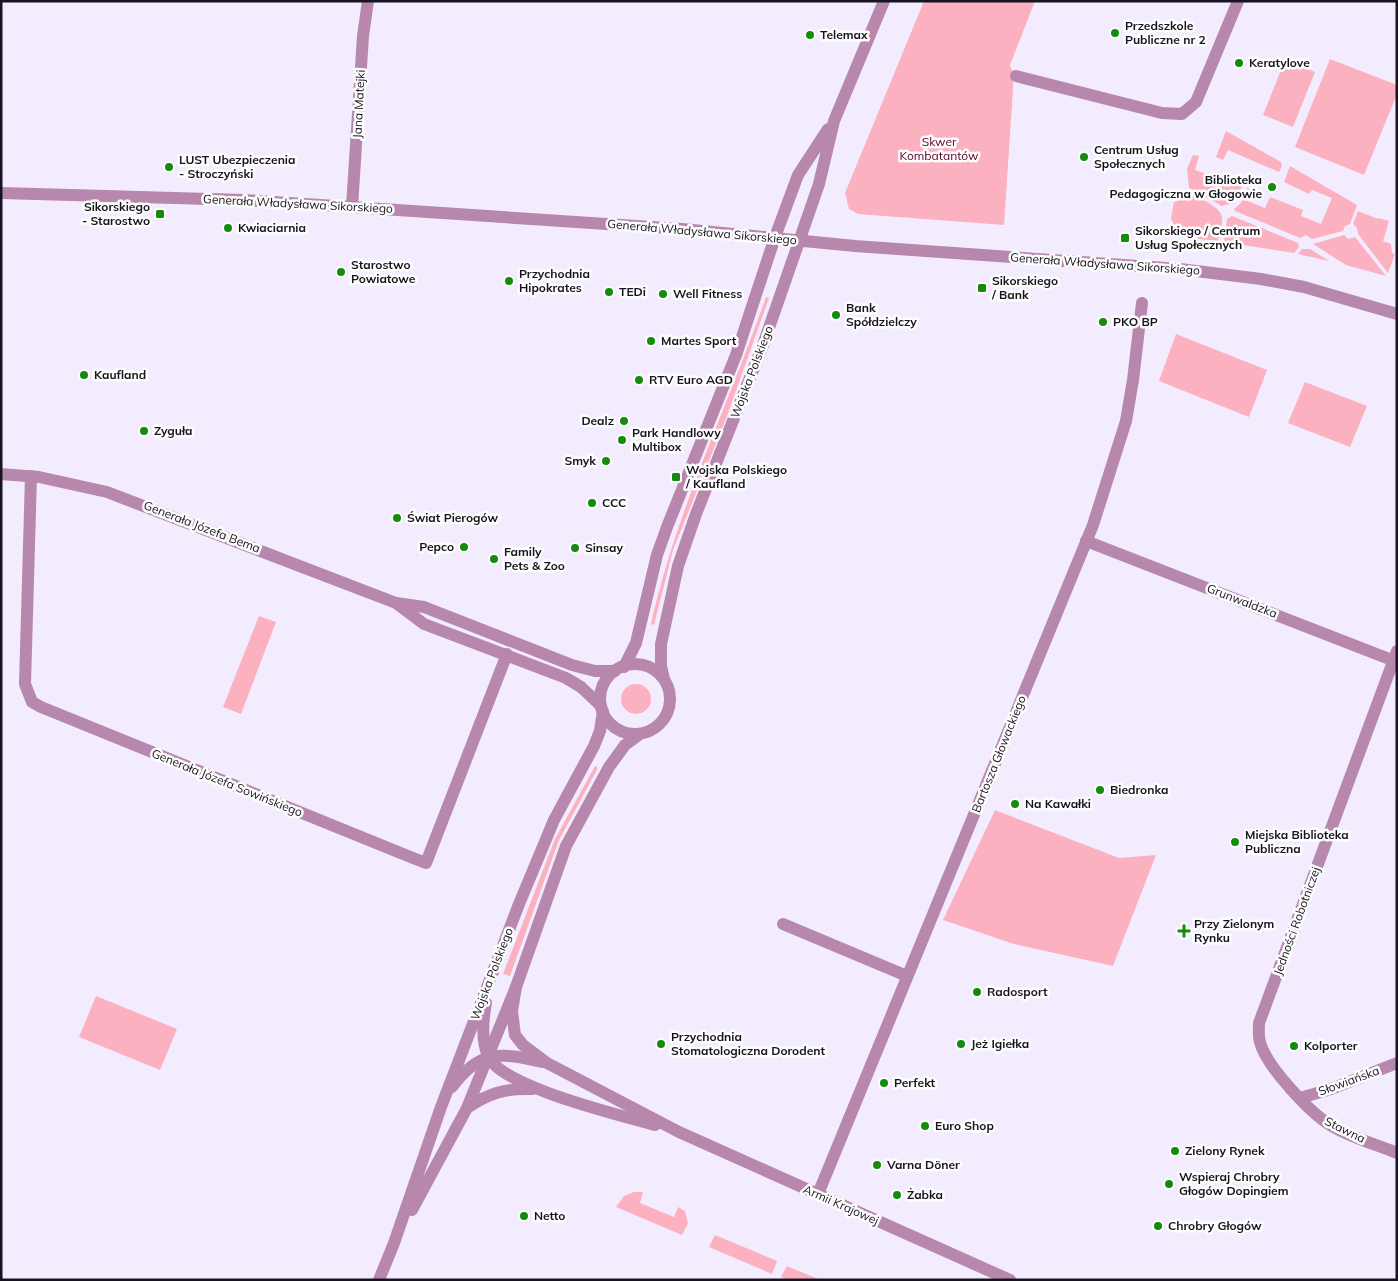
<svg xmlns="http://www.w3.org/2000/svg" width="1398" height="1281" font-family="Mulish,sans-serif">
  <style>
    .green { fill: #fcb1c1 }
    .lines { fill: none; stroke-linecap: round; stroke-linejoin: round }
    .minor { stroke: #b887ae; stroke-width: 12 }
    .poi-dot { fill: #158a0d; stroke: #fdfdfd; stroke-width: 2 }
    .labels { text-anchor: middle; stroke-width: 5; stroke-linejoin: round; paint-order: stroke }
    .poi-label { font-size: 12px; font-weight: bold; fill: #18141f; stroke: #fdfdfd; text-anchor: start }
    .street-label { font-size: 12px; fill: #18141f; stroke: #fdfdfd }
    .park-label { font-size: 12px; fill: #5a0226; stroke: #fdfdfd }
  </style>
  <rect width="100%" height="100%" fill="#f3ecff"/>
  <g class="green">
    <polygon points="924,1 1035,1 1010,65 1013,73 1013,89 1004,225 858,214 849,209 845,193"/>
    <polygon points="1330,59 1397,85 1397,94 1364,175 1295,147"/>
    <polygon points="1285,60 1315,72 1293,127 1263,115"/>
    <polygon points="1226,131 1281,162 1282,166 1279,172 1228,150 1223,160 1216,157"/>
    <polygon points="1193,155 1199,156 1195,170 1242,186 1234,203 1222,206 1189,188 1187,169"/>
    <polygon points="1290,166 1357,205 1350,224 1345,226 1343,231 1312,239 1306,235 1300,238 1235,211 1234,209 1241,203 1247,188 1249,188 1245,200 1265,208 1270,197 1303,210 1301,216 1321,224 1332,198 1312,190 1309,194 1284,182"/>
    <path d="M1189,196c10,0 31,11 33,21 1,7 -3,18 -4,24l-38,-4 -9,-18 3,-17z"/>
    <polygon points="1358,211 1378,219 1379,218 1389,221 1383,241 1391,244 1392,253 1395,254 1388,273 1358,234 1357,228 1353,224"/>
    <polygon points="1232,216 1298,243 1299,247 1294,253 1224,242 1227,219"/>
    <polygon points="1344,235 1348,239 1355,237 1386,276 1346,265 1313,244"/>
    <polygon points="1302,249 1310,249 1329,261 1298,254"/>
    <path d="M766,297l3,1 -42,118 -54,134 -19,75 -3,-1c25,-113 77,-218 115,-327z"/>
    <polygon points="1176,334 1267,370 1249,417 1159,381"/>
    <polygon points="1305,382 1367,406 1350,447 1288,423"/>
    <polygon points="259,616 276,622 241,714 223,707"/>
    <circle cx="636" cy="699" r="15"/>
    <polygon points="595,766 598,768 559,840 510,976 503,974 555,839"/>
    <polygon points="995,810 1119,858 1156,855 1113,966 1014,944 943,920"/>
    <polygon points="96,996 177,1029 160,1070 79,1037"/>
    <polygon points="634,1192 643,1192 640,1203 674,1217 678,1207 685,1211 688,1223 682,1235 616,1207 624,1196"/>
    <polygon points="715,1235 777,1261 772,1274 709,1247"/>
    <polygon points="787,1266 820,1280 787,1280 781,1277"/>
  </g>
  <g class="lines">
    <g class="minor">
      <polyline points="1016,76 1162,113 1182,114 1196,102 1238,1"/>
      <polyline points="1,193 244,200 352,207 682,229 855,246 1180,269 1261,279 1304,287 1397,314"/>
      <polyline points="352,207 363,36 368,1"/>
      <polyline points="1,474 39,477 107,492 396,603 424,607 572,665 595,671 615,671"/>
      <polyline points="31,476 25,684 32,702 41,707 413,858 426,863 507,654"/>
      <polyline points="1086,541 1397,662"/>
      <polyline points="396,603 424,624 566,678 581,687 601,706"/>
      <path d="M1397,651l-138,372c0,7 -1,13 1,19 6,24 51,72 72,84 20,12 43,18 65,27"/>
      <circle cx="635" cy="699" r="35"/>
      <polyline points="624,667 636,643 657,555 667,527 736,355 775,237 798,175 828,129"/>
      <polyline points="664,679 661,666 661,644 678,566 696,514 763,345 819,184 834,121 884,1"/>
      <polyline points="783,924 907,976"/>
      <polyline points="516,987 512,1011 515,1035 523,1045 547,1063 679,1132 1010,1280"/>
      <path d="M486,1003c-3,16 -5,37 2,53 13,31 133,59 167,69"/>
      <path d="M452,1087c27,-37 49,-35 90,-25"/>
      <polyline points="1300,1098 1331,1089 1397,1063"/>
      <path d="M467,1108c22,-15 39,-20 65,-19"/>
      <polyline points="818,1194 1093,525 1126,421 1133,380 1142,303"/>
      <polyline points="412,1210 467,1108 516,987 566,846 609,767 625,745 640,734"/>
      <polyline points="379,1280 394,1243 441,1107 519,904 554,820 594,746 600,731 603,711"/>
    </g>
  </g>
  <g class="poi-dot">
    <circle cx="1115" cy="33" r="5"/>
    <circle cx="810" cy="35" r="5"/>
    <circle cx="1239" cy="63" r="5"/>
    <circle cx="1084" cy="157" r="5"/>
    <circle cx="169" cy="167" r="5"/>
    <circle cx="1272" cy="187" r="5"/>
    <rect x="155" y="209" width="10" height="10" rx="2.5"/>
    <circle cx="228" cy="228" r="5"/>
    <rect x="1120" y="233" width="10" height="10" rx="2.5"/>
    <circle cx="341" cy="272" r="5"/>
    <circle cx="509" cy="281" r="5"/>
    <rect x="977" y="283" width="10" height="10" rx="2.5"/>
    <circle cx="609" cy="292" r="5"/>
    <circle cx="663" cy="294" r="5"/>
    <circle cx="836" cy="315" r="5"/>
    <circle cx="1103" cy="322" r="5"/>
    <circle cx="651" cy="341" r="5"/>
    <circle cx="84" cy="375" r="5"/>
    <circle cx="639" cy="380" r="5"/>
    <circle cx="624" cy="421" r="5"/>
    <circle cx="144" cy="431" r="5"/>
    <circle cx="622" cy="440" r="5"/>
    <circle cx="606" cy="461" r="5"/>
    <rect x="671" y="472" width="10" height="10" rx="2.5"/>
    <circle cx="592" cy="503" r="5"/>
    <circle cx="397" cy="518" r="5"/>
    <circle cx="464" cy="547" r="5"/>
    <circle cx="575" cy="548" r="5"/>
    <circle cx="494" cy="559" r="5"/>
    <circle cx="1100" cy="790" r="5"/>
    <circle cx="1015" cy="804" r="5"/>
    <circle cx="1235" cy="842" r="5"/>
    <path d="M1181.5 923.5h5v5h5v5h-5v5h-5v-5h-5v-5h5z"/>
    <circle cx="977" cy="992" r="5"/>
    <circle cx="661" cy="1044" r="5"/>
    <circle cx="961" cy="1044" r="5"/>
    <circle cx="1294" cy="1046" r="5"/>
    <circle cx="884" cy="1083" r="5"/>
    <circle cx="925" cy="1126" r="5"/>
    <circle cx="1175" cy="1151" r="5"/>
    <circle cx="877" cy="1165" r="5"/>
    <circle cx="1169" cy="1184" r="5"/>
    <circle cx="897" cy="1195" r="5"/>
    <circle cx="524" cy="1216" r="5"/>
    <circle cx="1158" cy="1226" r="5"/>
  </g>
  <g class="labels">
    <g class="poi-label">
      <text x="1125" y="30">Przedszkole<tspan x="1125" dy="14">Publiczne nr 2</tspan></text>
      <text x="820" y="39">Telemax</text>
      <text x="1249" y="67">Keratylove</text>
      <text x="1094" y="154">Centrum Usług<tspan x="1094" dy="14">Społecznych</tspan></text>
      <text x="179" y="164">LUST Ubezpieczenia<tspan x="179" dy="14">- Stroczyński</tspan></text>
      <text x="1262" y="184" text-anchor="end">Biblioteka<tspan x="1262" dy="14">Pedagogiczna w Głogowie</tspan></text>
      <text x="150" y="211" text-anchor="end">Sikorskiego<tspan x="150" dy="14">- Starostwo</tspan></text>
      <text x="238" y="232">Kwiaciarnia</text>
      <text x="1135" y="235">Sikorskiego / Centrum<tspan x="1135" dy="14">Usług Społecznych</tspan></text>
      <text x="351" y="269">Starostwo<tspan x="351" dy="14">Powiatowe</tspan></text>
      <text x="519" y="278">Przychodnia<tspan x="519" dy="14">Hipokrates</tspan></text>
      <text x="992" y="285">Sikorskiego<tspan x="992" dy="14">/ Bank</tspan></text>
      <text x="619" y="296">TEDi</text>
      <text x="673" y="298">Well Fitness</text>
      <text x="846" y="312">Bank<tspan x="846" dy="14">Spółdzielczy</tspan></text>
      <text x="1113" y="326">PKO BP</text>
      <text x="661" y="345">Martes Sport</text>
      <text x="94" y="379">Kaufland</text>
      <text x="649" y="384">RTV Euro AGD</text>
      <text x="614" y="425" text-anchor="end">Dealz</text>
      <text x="154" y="435">Zyguła</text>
      <text x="632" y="437">Park Handlowy<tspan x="632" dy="14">Multibox</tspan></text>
      <text x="596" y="465" text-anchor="end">Smyk</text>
      <text x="686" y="474">Wojska Polskiego<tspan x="686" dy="14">/ Kaufland</tspan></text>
      <text x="602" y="507">CCC</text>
      <text x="407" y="522">Świat Pierogów</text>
      <text x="454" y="551" text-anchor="end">Pepco</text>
      <text x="585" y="552">Sinsay</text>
      <text x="504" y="556">Family<tspan x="504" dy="14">Pets &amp; Zoo</tspan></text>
      <text x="1110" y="794">Biedronka</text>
      <text x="1025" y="808">Na Kawałki</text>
      <text x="1245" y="839">Miejska Biblioteka<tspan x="1245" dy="14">Publiczna</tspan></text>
      <text x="1194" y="928">Przy Zielonym<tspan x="1194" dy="14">Rynku</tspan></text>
      <text x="987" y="996">Radosport</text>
      <text x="671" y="1041">Przychodnia<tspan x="671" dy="14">Stomatologiczna Dorodent</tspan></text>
      <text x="971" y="1048">Jeż Igiełka</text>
      <text x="1304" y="1050">Kolporter</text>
      <text x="894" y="1087">Perfekt</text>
      <text x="935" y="1130">Euro Shop</text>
      <text x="1185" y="1155">Zielony Rynek</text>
      <text x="887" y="1169">Varna Döner</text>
      <text x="1179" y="1181">Wspieraj Chrobry<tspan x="1179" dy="14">Głogów Dopingiem</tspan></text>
      <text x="907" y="1199">Żabka</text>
      <text x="534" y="1220">Netto</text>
      <text x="1168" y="1230">Chrobry Głogów</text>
    </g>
    <g class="street-label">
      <text transform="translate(359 104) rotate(-87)" y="4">Jana Matejki</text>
      <text transform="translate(298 204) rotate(3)" y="4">Generała Władysława Sikorskiego</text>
      <text transform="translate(702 232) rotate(5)" y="4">Generała Władysława Sikorskiego</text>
      <text transform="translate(1105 264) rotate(4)" y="4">Generała Władysława Sikorskiego</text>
      <text transform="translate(752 372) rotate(-69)" y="4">Wojska Polskiego</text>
      <text transform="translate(202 527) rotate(21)" y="4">Generała Józefa Bema</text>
      <text transform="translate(1242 601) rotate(21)" y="4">Grunwaldzka</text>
      <text transform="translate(999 754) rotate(-68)" y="4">Bartosza Głowackiego</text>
      <text transform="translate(227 783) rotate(22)" y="4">Generała Józefa Sowińskiego</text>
      <text transform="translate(1297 921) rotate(-70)" y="4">Jedności Robotniczej</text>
      <text transform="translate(492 974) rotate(-69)" y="4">Wojska Polskiego</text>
      <text transform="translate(1349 1081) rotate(-20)" y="4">Słowiańska</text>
      <text transform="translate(1345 1130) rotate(26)" y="4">Stawna</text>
      <text transform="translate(841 1205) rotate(24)" y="4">Armii Krajowej</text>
    </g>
    <g class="park-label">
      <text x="939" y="146">Skwer<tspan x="939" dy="14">Kombatantów</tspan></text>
    </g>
  </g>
  <rect width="1398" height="1281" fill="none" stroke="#18141f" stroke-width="5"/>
</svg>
